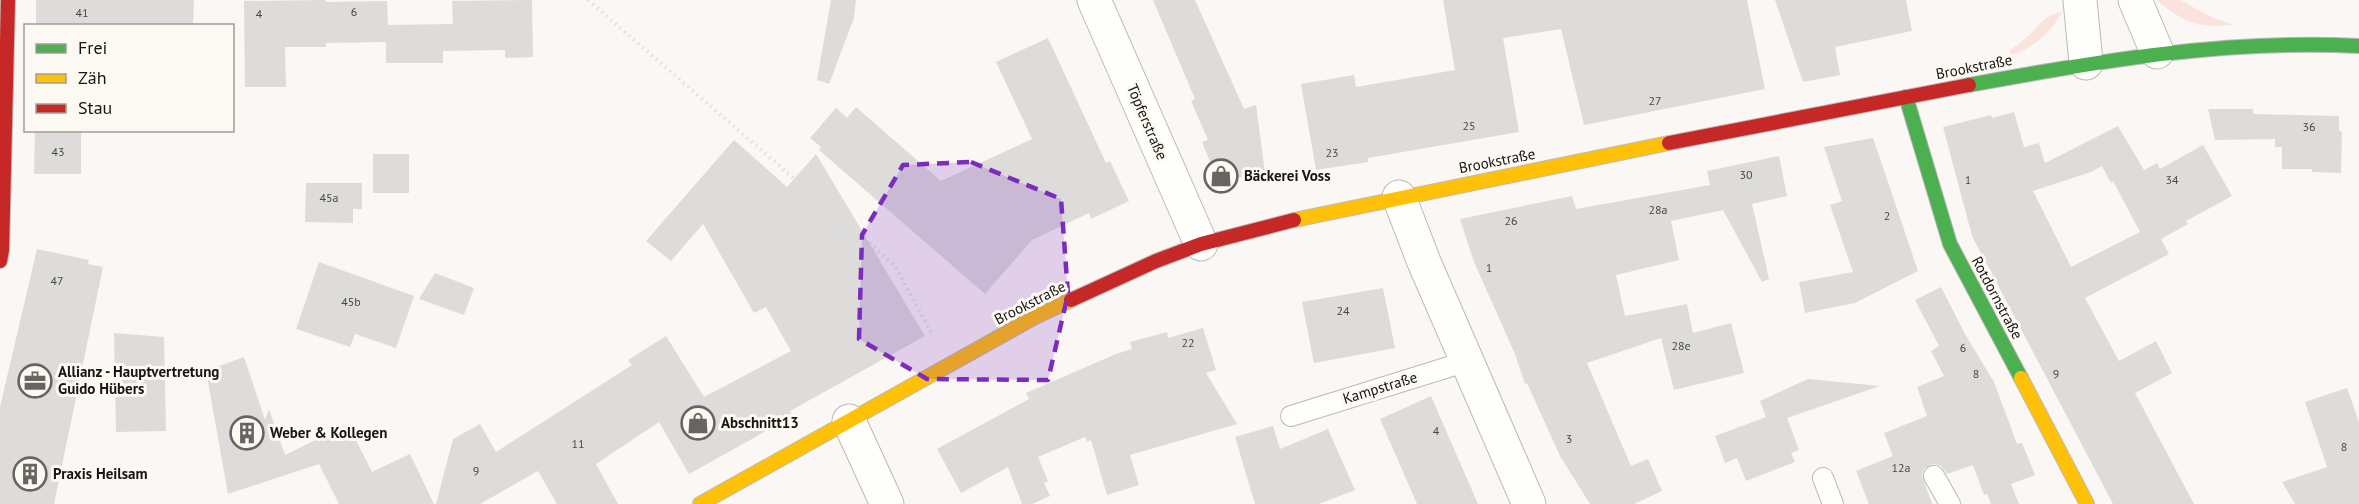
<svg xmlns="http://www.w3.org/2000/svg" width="2359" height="504" font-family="'PT Sans',sans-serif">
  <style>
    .green { fill: #f9e3dc }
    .building { fill: #dedcda; fill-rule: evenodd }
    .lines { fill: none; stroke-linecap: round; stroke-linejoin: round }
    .lane-casing { stroke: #bcbab8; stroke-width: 22 }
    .street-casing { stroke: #bcbab8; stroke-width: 35 }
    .fast-casing { stroke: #bcbab8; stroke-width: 16 }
    .slow-casing { stroke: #bcbab8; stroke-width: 16 }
    .jam-casing { stroke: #bcbab8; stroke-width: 16 }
    .path { stroke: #e0dfde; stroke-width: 4; stroke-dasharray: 1.5 4.5; stroke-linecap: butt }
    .lane { stroke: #fefefd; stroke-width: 20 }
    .street { stroke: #fefefd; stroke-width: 33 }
    .fast { stroke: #4caf50; stroke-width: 14 }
    .slow { stroke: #ffc107; stroke-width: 14 }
    .jam { stroke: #c62828; stroke-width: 14 }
    .marked { fill: #7b2cbf; fill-opacity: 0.2; stroke: #7b2cbf; stroke-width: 4.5; stroke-dasharray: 12 8; stroke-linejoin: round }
    .labels { text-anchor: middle; stroke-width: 6; stroke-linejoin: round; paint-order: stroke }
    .number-label { font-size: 12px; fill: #494846 }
    .street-label { font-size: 15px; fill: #171614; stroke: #fcf8f2 }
    .poi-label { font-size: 15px; font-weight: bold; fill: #171614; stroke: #fcf8f2; text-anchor: start }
  </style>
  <rect width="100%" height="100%" fill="#faf7f4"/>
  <g class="green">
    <path d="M2157,0h23l33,18 21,7c-34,3 -51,-2 -77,-25z"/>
    <path d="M2062,12c-10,19 -29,37 -51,43l-1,-5c7,-5 14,-10 20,-16 11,-10 15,-20 32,-22z"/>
  </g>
  <g class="building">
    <polygon points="36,0 194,0 193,26 36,26"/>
    <polygon points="325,0 326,2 387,1 388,25 453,24 452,1 532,0 533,57 505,58 505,50 443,51 443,63 386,63 386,42 326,43 326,47 285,47 286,87 245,87 244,1"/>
    <polygon points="831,0 856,0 854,18 829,84 817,80"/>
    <polygon points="1153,0 1195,0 1244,109 1256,105 1265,173 1218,181 1202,142 1208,140 1191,101 1195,99"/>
    <polygon points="1443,0 1747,0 1765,89 1584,125 1561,29 1503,38 1519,132 1368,158 1368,162 1316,170 1301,84 1354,75 1356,87 1455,70"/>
    <polygon points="1775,0 1906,0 1912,31 1835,47 1840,75 1803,82"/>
    <polygon points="1048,38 1106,163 1110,161 1129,201 1091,219 1089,213 1032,240 985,294 819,150 821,147 810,138 836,108 847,118 856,107 941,181 1032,139 996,62"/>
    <polygon points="2208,109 2253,109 2253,114 2339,116 2339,131 2342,132 2341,173 2312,172 2312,169 2282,169 2282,147 2275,147 2275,139 2215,140"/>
    <path d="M2014,112l10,35 15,-4 6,20 73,-37 26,44 13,-7 3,6 43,-24 29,51 -46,25 2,3 -27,15 8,15 -84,44 34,63 37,-20 16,32 -37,20 59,111h-81l-141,-268 -29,-109 48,-12 1,3zM2102,166l9,17 2,-2 27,51 -69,35 -38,-76 58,-19z"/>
    <polygon points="35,130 81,130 81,174 34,174"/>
    <polygon points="1873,138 1918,271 1855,303 1805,313 1799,282 1853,272 1830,205 1842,201 1824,147"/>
    <polygon points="734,140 787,187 816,154 925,336 790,411 793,416 689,474 659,422 596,464 618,504 557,504 538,471 480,504 436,504 453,439 480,424 496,452 632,365 628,360 666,336 704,397 791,351 766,307 754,313 703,224 671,261 646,241"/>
    <rect x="373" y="154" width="36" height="39"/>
    <polygon points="1779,156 1787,196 1752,204 1769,279 1762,282 1723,210 1671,221 1679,260 1616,275 1625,316 1687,304 1693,333 1731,323 1744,373 1674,390 1661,338 1587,363 1631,466 1648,459 1662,491 1634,504 1590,504 1560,456 1527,383 1525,384 1515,354 1474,262 1460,219 1572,196 1576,209 1710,185 1707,171"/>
    <polygon points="306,183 362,183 362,209 353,209 353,223 305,222"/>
    <polygon points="37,249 89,260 88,264 103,267 54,504 0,504 0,407"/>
    <polygon points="319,262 414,296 396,348 355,334 350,347 296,329"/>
    <polygon points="435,273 474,288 464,315 419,299"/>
    <polygon points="1941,287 1965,334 1994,382 2017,444 2022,443 2035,475 2011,484 2019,504 1991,504 1987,494 1984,495 1973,465 1947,474 1941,466 1933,464 1924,469 1922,475 1932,504 1869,504 1856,471 1893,456 1884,433 1927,416 1917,387 1944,376 1931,351 1939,346 1915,300"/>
    <polygon points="1383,288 1395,348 1314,363 1302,302"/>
    <polygon points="1203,328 1216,370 1206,373 1237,424 1130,455 1139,485 1107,495 1091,440 1087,442 1085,437 1038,457 1048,481 1044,483 1050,496 1032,504 1022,504 1008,467 961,493 937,449 1029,399 1026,393 1116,354 1132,349 1130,342 1167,332 1168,338"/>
    <polygon points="114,333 164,337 166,431 116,432"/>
    <polygon points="244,357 265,420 269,409 285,455 348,424 372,472 410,454 434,504 339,504 319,464 228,494 206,371"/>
    <polygon points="1808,379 1880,386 1787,418 1799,450 1791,453 1795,462 1746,481 1737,458 1725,463 1715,436 1766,417 1760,401"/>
    <polygon points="2347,388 2359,422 2359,504 2295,504 2282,482 2327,467 2305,402"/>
    <polygon points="1431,396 1478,504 1417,504 1380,419"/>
    <polygon points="1273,426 1280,449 1328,429 1355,490 1319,504 1255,504 1235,437"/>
  </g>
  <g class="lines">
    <defs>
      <g id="lane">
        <polyline points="1291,416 1468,361"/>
        <polyline points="1934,476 1950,504"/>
        <polyline points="1823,478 1833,504"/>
      </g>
      <g id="street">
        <polyline points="1094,0 1201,244"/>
        <polyline points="2080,0 2086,63"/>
        <polyline points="2135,0 2157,52"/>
        <polyline points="1399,197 1424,262 1529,504"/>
        <polyline points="849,421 887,504"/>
      </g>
      <g id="fast">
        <path d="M1969,85c130,-24 257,-46 390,-39"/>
        <polyline points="1906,97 1950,244 2021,378"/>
      </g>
      <g id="slow">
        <polyline points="1294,220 1669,143"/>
        <polyline points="2021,378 2087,504"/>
        <polyline points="700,504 1035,317 1071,300"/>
      </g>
      <g id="jam">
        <polyline points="1669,143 1969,85"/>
        <polyline points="0,261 2,250 8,0"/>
        <polyline points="1071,300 1156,261 1201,244 1294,220"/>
      </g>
    </defs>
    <use href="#lane" class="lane-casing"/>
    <use href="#street" class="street-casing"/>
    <use href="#fast" class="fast-casing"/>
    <use href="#slow" class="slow-casing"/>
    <use href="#jam" class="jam-casing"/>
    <polyline class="path" points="588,0 895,266 933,336"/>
    <use href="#lane" class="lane"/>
    <use href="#street" class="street"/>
    <use href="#fast" class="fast"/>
    <use href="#slow" class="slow"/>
    <use href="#jam" class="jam"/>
  </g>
  <path class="marked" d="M971,162l90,37 7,95 -20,86 -121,-1 -68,-40 3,-104 41,-70z"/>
  <defs>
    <symbol id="shop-ring" viewBox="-11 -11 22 22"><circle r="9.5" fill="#fcf8f2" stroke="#666562" stroke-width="1.5"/><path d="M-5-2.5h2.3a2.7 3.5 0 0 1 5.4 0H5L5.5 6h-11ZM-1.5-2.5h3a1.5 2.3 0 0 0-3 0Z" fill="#666562"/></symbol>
    <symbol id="office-ring" viewBox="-11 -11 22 22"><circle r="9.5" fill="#fcf8f2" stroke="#666562" stroke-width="1.5"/><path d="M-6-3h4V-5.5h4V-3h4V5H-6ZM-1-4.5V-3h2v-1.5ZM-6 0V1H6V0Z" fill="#666562"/></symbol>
    <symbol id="building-ring" viewBox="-11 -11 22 22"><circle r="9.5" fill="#fcf8f2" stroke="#666562" stroke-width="1.5"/><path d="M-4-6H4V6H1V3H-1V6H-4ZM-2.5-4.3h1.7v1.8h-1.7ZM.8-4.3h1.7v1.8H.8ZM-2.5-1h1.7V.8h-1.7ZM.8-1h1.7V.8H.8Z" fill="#666562"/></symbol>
  </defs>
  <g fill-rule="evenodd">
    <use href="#shop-ring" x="1202" y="157" width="38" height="38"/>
    <use href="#office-ring" x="16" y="362" width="38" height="38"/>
    <use href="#shop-ring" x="679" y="404" width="38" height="38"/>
    <use href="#building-ring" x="228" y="414" width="38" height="38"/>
    <use href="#building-ring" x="11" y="455" width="38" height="38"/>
  </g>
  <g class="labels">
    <g class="number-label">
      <text x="354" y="16">6</text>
      <text x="82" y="17">41</text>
      <text x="259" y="18">4</text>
      <text x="1655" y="105">27</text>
      <text x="1469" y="130">25</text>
      <text x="2309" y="131">36</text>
      <text x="58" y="156">43</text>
      <text x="1332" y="157">23</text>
      <text x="1746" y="179">30</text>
      <text x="1968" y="184">1</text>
      <text x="2172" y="184">34</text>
      <text x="329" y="202">45a</text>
      <text x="1658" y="214">28a</text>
      <text x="1887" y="220">2</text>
      <text x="1511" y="225">26</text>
      <text x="1489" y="272">1</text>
      <text x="57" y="285">47</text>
      <text x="351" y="306">45b</text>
      <text x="1343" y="315">24</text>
      <text x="1188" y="347">22</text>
      <text x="1681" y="350">28e</text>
      <text x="1963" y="352">6</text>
      <text x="1976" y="378">8</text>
      <text x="2056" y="378">9</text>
      <text x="1436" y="435">4</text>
      <text x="1569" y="443">3</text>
      <text x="578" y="448">11</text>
      <text x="2344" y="451">8</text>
      <text x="1901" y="472">12a</text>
      <text x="476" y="475">9</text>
    </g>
    <g class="street-label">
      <text transform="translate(1974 67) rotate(-11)" y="5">Brookstraße</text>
      <text transform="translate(1147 122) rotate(67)" y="5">Töpferstraße</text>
      <text transform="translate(1497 161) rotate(-11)" y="5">Brookstraße</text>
      <text transform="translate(1997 298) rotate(62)" y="5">Rotdornstraße</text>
      <text transform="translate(1030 303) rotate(-27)" y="5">Brookstraße</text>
      <text transform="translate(1380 388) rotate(-17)" y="5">Kampstraße</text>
    </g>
    <g class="poi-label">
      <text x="1244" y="181">Bäckerei Voss</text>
      <text x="58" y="377">Allianz - Hauptvertretung<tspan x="58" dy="17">Guido Hübers</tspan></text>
      <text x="721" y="428">Abschnitt13</text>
      <text x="270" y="438">Weber &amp; Kollegen</text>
      <text x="53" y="479">Praxis Heilsam</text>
    </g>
  </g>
  <rect x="24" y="24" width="210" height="108" fill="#fcf8f2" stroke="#a09e99" stroke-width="1.5"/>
  <rect x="36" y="44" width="30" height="9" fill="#4caf50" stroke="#a09e99" stroke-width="1.5"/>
  <text x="78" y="54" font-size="18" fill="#171614">Frei</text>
  <rect x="36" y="74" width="30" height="9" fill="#ffc107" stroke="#a09e99" stroke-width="1.5"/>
  <text x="78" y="84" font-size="18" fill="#171614">Zäh</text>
  <rect x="36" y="104" width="30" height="9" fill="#c62828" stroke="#a09e99" stroke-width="1.5"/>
  <text x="78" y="114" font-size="18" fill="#171614">Stau</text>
</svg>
